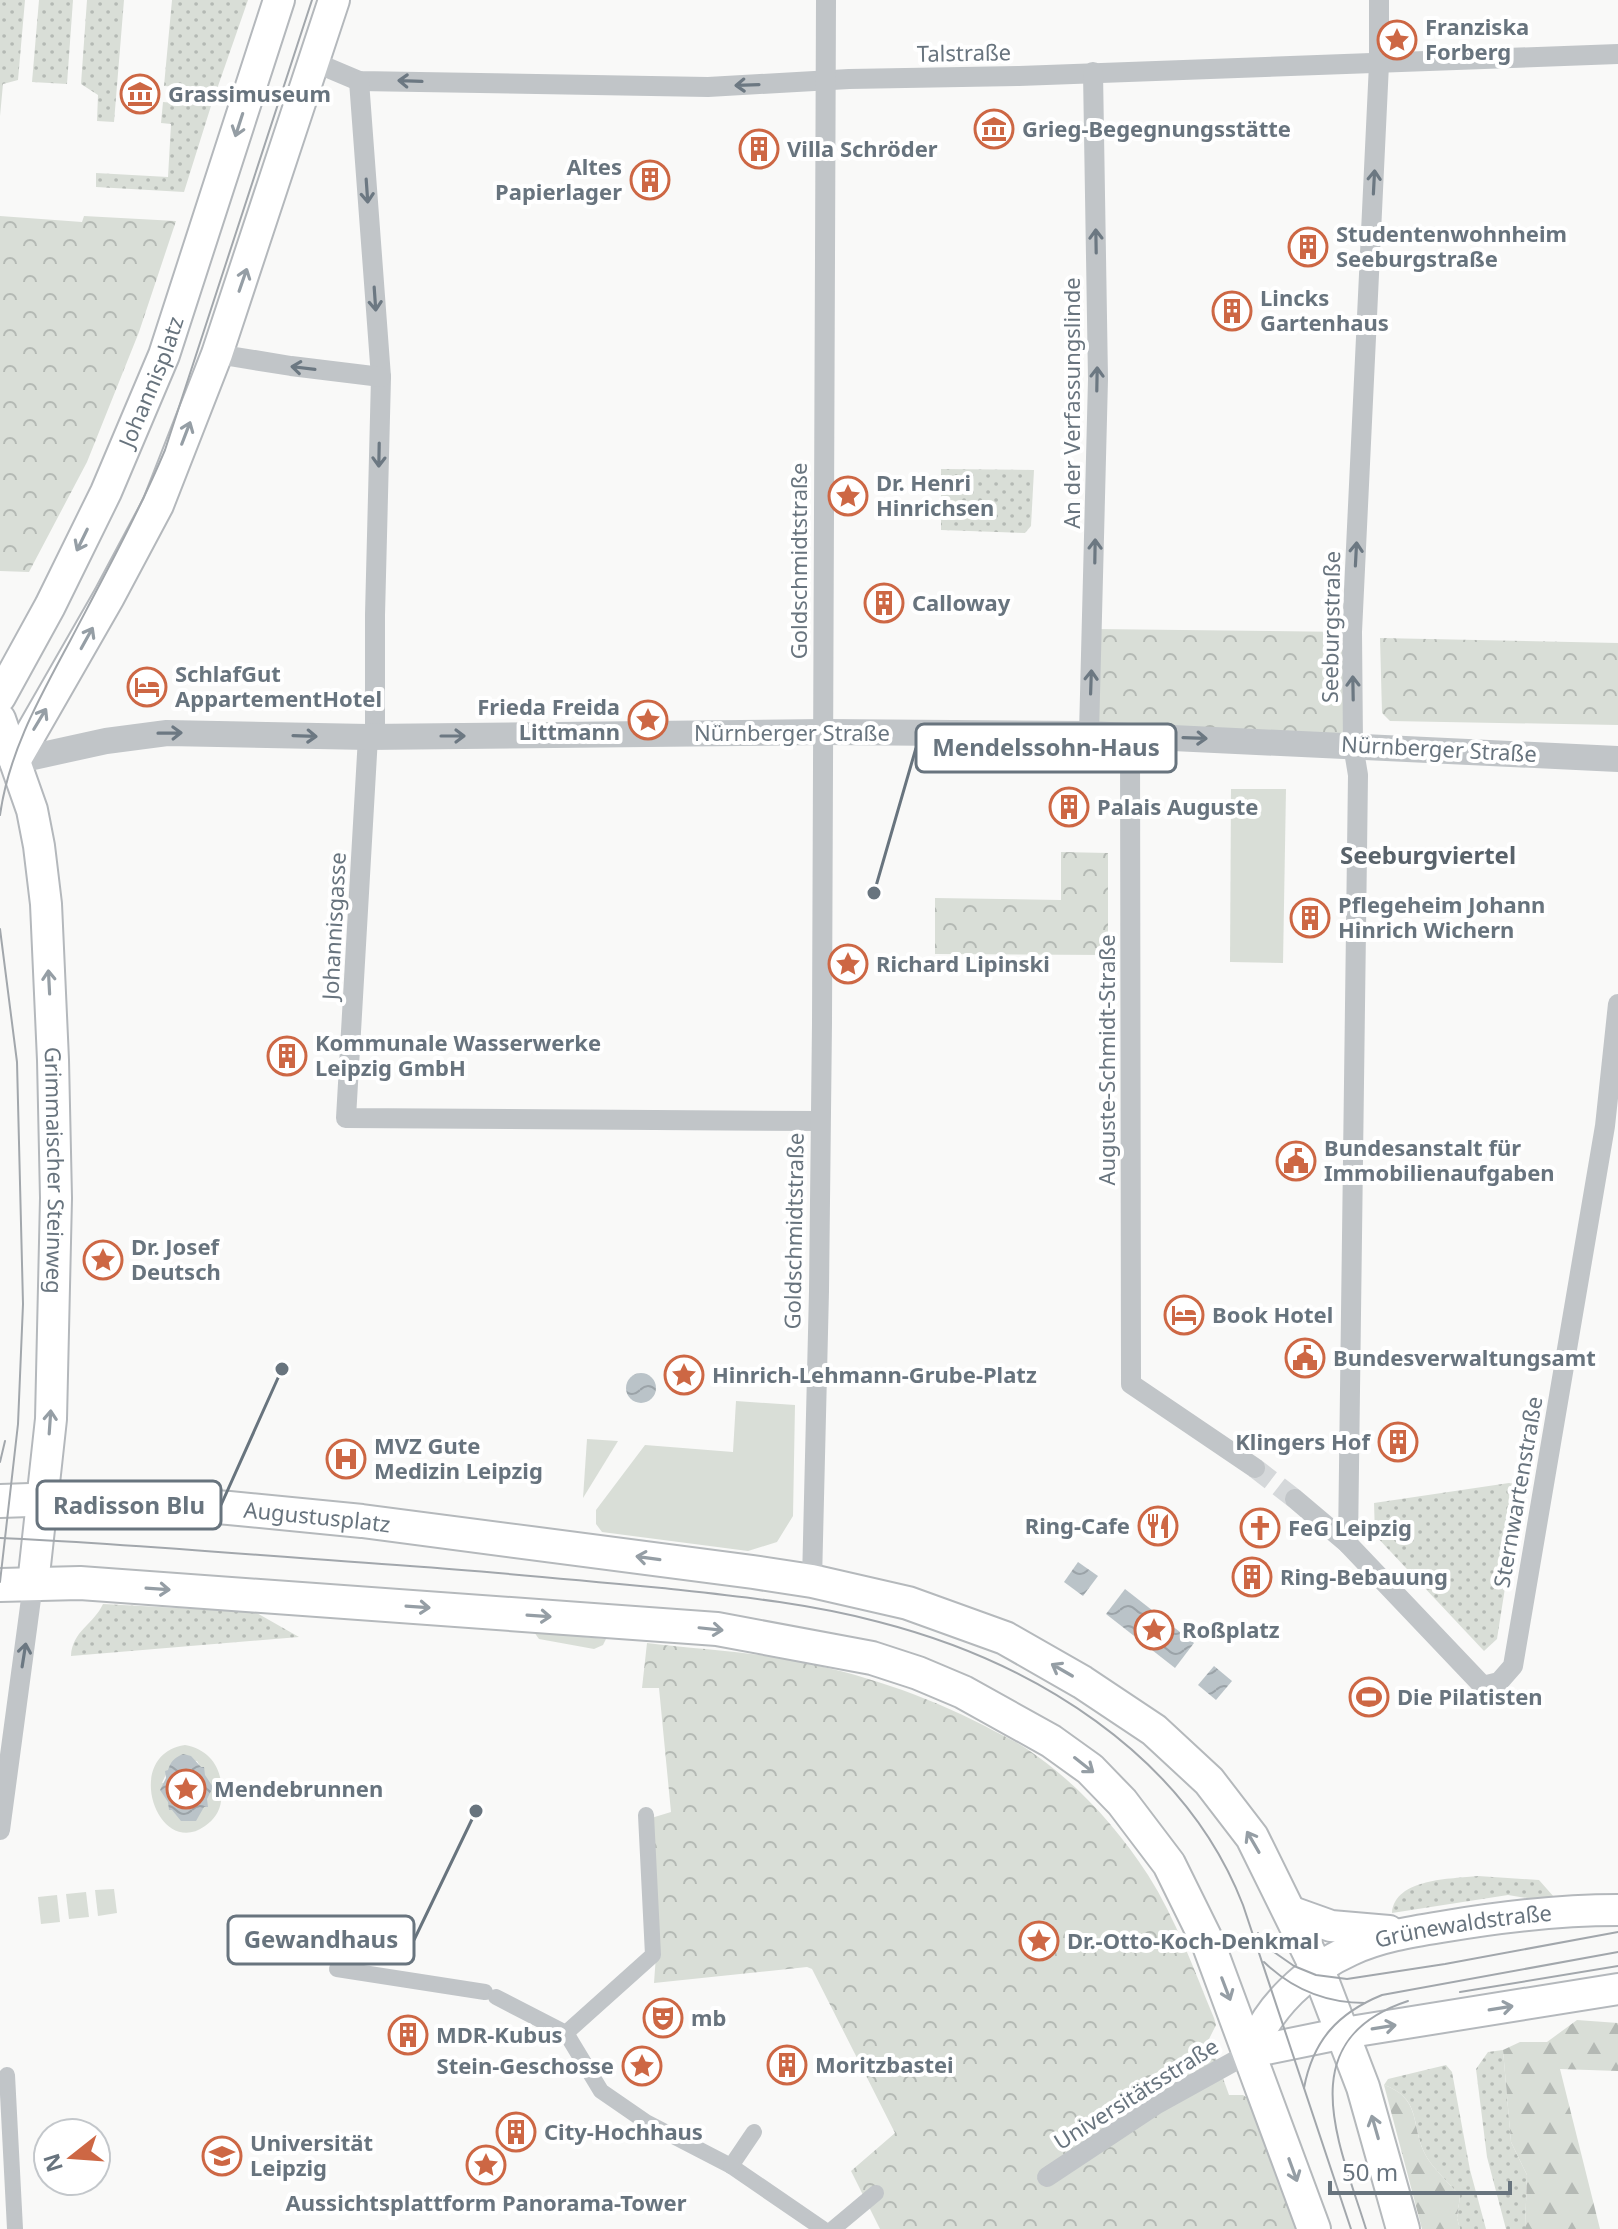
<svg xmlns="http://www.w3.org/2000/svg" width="1618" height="2229" font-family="'Noto Sans',sans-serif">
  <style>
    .grass { fill: url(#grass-dots) }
    .forest { fill: url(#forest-firs) }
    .park { fill: url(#park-crowns) }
    .garden { fill: #d9ded7; fill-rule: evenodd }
    .water { fill: url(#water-waves) }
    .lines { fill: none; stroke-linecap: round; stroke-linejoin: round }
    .minor-tunnel { stroke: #d5d8da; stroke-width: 20; stroke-dasharray: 20 10; stroke-linecap: butt }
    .secondary-casing { stroke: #b4b8bc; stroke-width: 34 }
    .primary-casing { stroke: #b5b9bc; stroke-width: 36 }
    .pedestrian { stroke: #c1c5c8; stroke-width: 16 }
    .minor { stroke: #c1c5c8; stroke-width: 20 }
    .tertiary { stroke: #c1c5c8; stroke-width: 26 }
    .secondary { stroke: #fff; stroke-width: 30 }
    .primary { stroke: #fff; stroke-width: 32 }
    .tram { stroke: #a2a7ac; stroke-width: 2 }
    .oneway { stroke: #6c7882 }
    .oneway2 { stroke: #959ea5 }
    .labels { text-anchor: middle; stroke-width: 8; stroke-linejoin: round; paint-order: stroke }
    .poi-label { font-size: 22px; font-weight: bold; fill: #68747e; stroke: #fff; text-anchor: start }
    .street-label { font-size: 22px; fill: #68747e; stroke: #fff }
    .neighbourhood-label { font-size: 24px; font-weight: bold; fill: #59636b; stroke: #fff }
    .leader { fill: none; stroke: #68747e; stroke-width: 3 }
    .callout-dot { fill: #68747e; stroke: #fff; stroke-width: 3 }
    .callout { fill: #fff; stroke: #68747e; stroke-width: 3 }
    .callout-label { font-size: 24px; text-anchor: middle; font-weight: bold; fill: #68747e }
  </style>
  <defs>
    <pattern id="grass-dots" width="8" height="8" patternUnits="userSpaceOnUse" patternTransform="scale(2)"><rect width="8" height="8" fill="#d9ded7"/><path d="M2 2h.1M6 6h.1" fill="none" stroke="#b4b9b4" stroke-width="1.8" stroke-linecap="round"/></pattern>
    <pattern id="forest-firs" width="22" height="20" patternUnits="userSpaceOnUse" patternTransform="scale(2)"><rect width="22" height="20" fill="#d9ded7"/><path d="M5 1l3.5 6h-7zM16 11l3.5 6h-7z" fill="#b4b9b4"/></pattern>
    <pattern id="park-crowns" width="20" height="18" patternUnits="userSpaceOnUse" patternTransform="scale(2)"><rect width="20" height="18" fill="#d9ded7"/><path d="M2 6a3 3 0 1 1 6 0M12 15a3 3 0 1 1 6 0" fill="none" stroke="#b4b9b4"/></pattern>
    <pattern id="water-waves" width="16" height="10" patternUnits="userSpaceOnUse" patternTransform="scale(2)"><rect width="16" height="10" fill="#bac3c8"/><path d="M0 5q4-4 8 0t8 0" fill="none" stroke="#9ba3a8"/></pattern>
  </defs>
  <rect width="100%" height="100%" fill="#f9f9f8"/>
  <g class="grass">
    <polygon points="0,0 25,0 18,80 3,84 0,116"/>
    <polygon points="39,0 73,0 67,84 32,82"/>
    <polygon points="87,0 124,0 114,122 97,121 98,95 81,84"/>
    <polygon points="172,0 248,0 217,89 164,86"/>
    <polygon points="163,102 211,106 184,192 96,187 96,173 168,177 171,124 161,123"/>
    <polygon points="941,469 1034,470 1031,526 1025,533 941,530"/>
    <polygon points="1509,1483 1521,1485 1497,1639 1484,1651 1375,1535 1374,1503"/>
    <path d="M103,1604l152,8 44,25 -228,19c1,-25 23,-32 32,-52z"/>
    <path d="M1478,1876l61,4 15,17 -15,3 -31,-5 -116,18c3,-35 59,-34 86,-37z"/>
    <polygon points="1503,2050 1511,2142 1527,2175 1525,2229 1506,2229 1487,2157 1476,2069 1488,2052"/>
    <path d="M1446,2065l6,7 18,98 16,59h-26l-3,-11 3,-22c-11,-13 -29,-29 -36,-44 -13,-29 -3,-54 -40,-67l4,-6z"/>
  </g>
  <g class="forest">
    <polygon points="1577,2020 1618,2023 1618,2071 1560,2069 1600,2229 1525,2229 1527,2175 1511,2142 1503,2050 1520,2042 1547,2042"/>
    <path d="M1384,2085c37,13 27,39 40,67 7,15 25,31 36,44l-3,22 3,11h-38z"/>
  </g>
  <g class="park">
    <polygon points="0,216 82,222 84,216 176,221 139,332 87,462 29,572 0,571"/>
    <polygon points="1093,629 1352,632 1353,745 1089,734"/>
    <polygon points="1380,638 1618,643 1618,725 1390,721 1382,713"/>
    <polygon points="1061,852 1108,853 1108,955 935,954 935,898 1061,900"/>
    <path d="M647,1643c47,6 97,8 144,17 68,13 132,34 194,66 14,8 29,14 42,23 48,32 90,78 121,126 28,44 46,95 66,143l2,7 -7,14 20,56h14l9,6 49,128h-421l-29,-58 44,-38 -83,-164 -5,-2 -153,16 2,-28 -8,-136 23,-7 -12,-124h-17z"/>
  </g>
  <g class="garden">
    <polygon points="1231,789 1286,789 1283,963 1230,962"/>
    <polygon points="736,1401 795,1405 793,1516 777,1542 748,1551 602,1532 596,1524 596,1510 645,1445 733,1452"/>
    <polygon points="587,1439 618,1441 583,1498"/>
    <polygon points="534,1632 606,1639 603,1645 594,1649 539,1639"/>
    <path d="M185,1745c28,5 40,28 36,56 -1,10 -7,19 -16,25 -47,34 -84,-71 -20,-81zM197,1761l8,14 -43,8 6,-13z"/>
    <polygon points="114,1889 117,1913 98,1916 95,1890"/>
    <polygon points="86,1892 89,1917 69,1919 66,1894"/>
    <polygon points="57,1895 60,1922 41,1924 38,1897"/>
  </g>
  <g class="water">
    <circle cx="641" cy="1388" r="15"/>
    <polygon points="1078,1562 1098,1576 1083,1596 1064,1582"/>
    <polygon points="1125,1589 1194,1643 1175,1668 1106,1614"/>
    <polygon points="1214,1666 1232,1681 1216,1700 1198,1685"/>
    <path d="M183,1754l8,2 10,11h3l1,8 8,12 -6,12 1,8h-4l-8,14h-15l-9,-11h-3l-1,-8 -8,-12 6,-12 -1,-7 3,-1c3,-9 6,-12 15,-16z"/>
  </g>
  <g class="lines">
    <polyline class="minor-tunnel" points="1255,1468 1295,1499"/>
    <defs>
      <g id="secondary">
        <path id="s1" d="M0,697l50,-91 56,-114 58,-137 115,-355"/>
        <path id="s2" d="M0,719l32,91 7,36 7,58 7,156 3,138 -5,221 -18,165"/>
        <polyline points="15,761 109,597 158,505 217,354 334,0"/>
        <polyline points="1289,1911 1331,1926 1389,1931"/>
        <path id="s3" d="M1251,2052c16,-45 57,-83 100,-102 28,-13 59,-18 90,-23 58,-10 117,-17 177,-17"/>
        <polyline points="1251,2052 1344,2033 1618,1989"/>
      </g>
      <g id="primary">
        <path id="s4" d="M0,1501l90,-3 139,10 133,13 391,51 59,9 96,22 97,35 77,44 72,48 55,51 43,56 68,138 43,112 40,142"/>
        <polyline points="0,1585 80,1583 717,1629 872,1658 918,1673 963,1692 1051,1741 1090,1769 1122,1802 1169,1864 1208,1943 1314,2229"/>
      </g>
    </defs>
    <use href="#secondary" class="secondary-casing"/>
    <use href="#primary" class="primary-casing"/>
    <g class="pedestrian">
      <polyline points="337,1969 485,1992"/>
      <polyline points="496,1997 566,2033 601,2091 646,2122 731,2166 823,2229"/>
      <polyline points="566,2033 653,1955 646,1815"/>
      <polyline points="7,2075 15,2229"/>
      <polyline points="731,2166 754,2132"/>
      <polyline points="833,2229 876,2193"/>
    </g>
    <g class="minor">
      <polyline points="314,62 359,81 708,87 849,79 1019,76 1618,54"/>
      <polyline points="359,81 381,377 375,615 375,737"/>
      <polyline points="217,354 291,366 381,377"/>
      <polyline points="1089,734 1098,379 1093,72"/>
      <polyline points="1130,736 1131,1384 1255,1468"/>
      <polyline points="368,737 346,1118 820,1121"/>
      <polyline points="1295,1499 1348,1544 1483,1686 1499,1682 1513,1666 1605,1126 1618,1004"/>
      <polyline points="1348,1544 1358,775 1353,745 1352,632 1379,64 1379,0"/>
      <polyline points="812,1581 819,1291 822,1023 826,0"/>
      <polyline points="0,1830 33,1584"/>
      <polyline points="1047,2177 1157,2104 1251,2052"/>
    </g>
    <polyline class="tertiary" points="15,761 106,741 167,733 368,737 823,732 1089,734 1618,759"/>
    <use href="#secondary" class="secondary"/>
    <use href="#primary" class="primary"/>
    <g class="tram">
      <path d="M0,815c9,-64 40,-118 70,-174 33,-63 67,-125 95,-191l147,-450"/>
      <polyline points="0,929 17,1062 23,1304 18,1424 0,1582"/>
      <polyline points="0,1462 5,1441"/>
      <path d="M0,1538c137,6 273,19 410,28 84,6 168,14 252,22 73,8 146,15 217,34 152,39 305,131 364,283l108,324"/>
      <polyline points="1258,1933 1271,1950 1294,1966 1316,1975 1347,1979 1445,1964 1618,1932"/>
      <path d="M1264,1962c28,27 61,41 101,41"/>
      <polyline points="1460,1992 1618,1966"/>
      <path d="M1304,2088c9,-48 34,-75 78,-93l236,-43"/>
      <path d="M1366,2229c-26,-84 -77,-189 42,-228"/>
    </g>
  </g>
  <defs><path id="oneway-shaft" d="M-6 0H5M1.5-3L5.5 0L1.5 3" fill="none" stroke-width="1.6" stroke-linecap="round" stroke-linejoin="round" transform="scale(2)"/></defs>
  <g class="oneway">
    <use href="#oneway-shaft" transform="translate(410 81) rotate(-178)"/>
    <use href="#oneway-shaft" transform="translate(747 85) rotate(178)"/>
    <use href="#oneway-shaft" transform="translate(1374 182) rotate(-87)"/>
    <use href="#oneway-shaft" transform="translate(367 191) rotate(86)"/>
    <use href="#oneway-shaft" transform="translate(1096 241) rotate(-91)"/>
    <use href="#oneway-shaft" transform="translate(375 299) rotate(86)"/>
    <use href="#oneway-shaft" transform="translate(303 368) rotate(-173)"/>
    <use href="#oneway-shaft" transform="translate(1097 379) rotate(-89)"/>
    <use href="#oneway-shaft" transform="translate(379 455) rotate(91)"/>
    <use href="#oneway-shaft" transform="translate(1095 551) rotate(-89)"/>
    <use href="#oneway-shaft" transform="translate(1356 554) rotate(-87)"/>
    <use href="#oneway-shaft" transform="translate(1091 682) rotate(-88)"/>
    <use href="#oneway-shaft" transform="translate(1353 688) rotate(-91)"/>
    <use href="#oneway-shaft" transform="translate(170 733) rotate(-1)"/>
    <use href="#oneway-shaft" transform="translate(305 736) rotate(2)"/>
    <use href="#oneway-shaft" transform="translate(453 736)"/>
    <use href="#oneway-shaft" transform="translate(1195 738) rotate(2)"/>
    <use href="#oneway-shaft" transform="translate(24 1655) rotate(-81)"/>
  </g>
  <g class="oneway2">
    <use href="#oneway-shaft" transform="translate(239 125) rotate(108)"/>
    <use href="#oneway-shaft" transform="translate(243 280) rotate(-71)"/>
    <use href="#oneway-shaft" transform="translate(186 433) rotate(-69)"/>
    <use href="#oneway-shaft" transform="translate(82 540) rotate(116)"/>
    <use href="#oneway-shaft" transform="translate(87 638) rotate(-61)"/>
    <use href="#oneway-shaft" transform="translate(40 719) rotate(-59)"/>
    <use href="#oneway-shaft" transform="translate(49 982) rotate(-93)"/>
    <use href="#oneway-shaft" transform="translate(50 1422) rotate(-86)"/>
    <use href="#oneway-shaft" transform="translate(648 1558) rotate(-172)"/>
    <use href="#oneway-shaft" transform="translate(158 1589) rotate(4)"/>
    <use href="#oneway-shaft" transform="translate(418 1607) rotate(4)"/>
    <use href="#oneway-shaft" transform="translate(539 1616) rotate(4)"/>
    <use href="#oneway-shaft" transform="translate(711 1629) rotate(6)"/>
    <use href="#oneway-shaft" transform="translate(1062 1670) rotate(-150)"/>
    <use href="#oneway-shaft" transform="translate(1084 1765) rotate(38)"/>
    <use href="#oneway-shaft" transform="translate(1253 1842) rotate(-120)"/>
    <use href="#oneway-shaft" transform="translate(1226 1989) rotate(69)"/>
    <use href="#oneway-shaft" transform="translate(1501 2008) rotate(-9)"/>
    <use href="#oneway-shaft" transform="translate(1384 2027) rotate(-9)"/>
    <use href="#oneway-shaft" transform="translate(1375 2127) rotate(-106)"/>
    <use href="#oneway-shaft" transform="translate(1293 2170) rotate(70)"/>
  </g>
  <defs>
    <symbol id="sight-ring" viewBox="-11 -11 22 22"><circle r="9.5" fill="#fff" stroke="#cd6744" stroke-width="1.5"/><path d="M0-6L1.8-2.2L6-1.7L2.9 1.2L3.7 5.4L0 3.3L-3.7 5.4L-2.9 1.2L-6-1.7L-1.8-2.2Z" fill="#cd6744"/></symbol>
    <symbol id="museum-ring" viewBox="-11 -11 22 22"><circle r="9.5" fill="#fff" stroke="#cd6744" stroke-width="1.5"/><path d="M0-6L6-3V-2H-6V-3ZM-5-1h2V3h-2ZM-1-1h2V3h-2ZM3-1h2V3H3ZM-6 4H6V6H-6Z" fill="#cd6744"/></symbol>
    <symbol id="building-ring" viewBox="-11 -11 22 22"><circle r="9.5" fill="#fff" stroke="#cd6744" stroke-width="1.5"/><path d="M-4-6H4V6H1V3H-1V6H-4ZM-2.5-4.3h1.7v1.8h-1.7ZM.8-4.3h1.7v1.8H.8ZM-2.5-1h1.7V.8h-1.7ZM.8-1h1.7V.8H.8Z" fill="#cd6744"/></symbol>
    <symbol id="hotel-ring" viewBox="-11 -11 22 22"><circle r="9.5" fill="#fff" stroke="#cd6744" stroke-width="1.5"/><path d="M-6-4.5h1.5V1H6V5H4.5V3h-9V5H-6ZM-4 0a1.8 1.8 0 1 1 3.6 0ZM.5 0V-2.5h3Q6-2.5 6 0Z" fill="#cd6744"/></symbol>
    <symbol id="civic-ring" viewBox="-11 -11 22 22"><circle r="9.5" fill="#fff" stroke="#cd6744" stroke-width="1.5"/><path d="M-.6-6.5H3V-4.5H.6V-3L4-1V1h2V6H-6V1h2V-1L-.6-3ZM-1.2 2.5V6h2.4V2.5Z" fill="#cd6744"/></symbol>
    <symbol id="hospital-ring" viewBox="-11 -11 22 22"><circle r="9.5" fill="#fff" stroke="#cd6744" stroke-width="1.5"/><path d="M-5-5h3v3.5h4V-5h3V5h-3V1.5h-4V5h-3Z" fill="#cd6744"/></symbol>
    <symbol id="restaurant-ring" viewBox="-11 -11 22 22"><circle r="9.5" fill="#fff" stroke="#cd6744" stroke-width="1.5"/><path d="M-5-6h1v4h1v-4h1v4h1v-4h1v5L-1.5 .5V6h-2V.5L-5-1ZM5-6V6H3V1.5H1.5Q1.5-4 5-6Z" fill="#cd6744"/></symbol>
    <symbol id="church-ring" viewBox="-11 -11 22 22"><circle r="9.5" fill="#fff" stroke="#cd6744" stroke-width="1.5"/><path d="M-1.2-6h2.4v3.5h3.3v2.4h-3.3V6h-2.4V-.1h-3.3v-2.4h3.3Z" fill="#cd6744"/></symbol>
    <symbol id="stadium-ring" viewBox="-11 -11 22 22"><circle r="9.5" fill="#fff" stroke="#cd6744" stroke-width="1.5"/><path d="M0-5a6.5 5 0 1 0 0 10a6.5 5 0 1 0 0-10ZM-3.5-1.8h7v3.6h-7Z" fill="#cd6744"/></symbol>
    <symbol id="theatre-ring" viewBox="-11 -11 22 22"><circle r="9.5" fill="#fff" stroke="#cd6744" stroke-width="1.5"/><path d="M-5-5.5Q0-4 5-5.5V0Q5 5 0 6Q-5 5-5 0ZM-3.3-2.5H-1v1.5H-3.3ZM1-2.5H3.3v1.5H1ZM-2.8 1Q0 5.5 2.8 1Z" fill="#cd6744"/></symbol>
    <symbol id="university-ring" viewBox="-11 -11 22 22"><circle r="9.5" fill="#fff" stroke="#cd6744" stroke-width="1.5"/><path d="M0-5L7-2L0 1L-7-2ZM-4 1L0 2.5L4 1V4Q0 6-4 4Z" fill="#cd6744"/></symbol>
  </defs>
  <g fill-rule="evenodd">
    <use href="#sight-ring" x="1375" y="18" width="44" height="44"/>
    <use href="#museum-ring" x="118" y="72" width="44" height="44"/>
    <use href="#museum-ring" x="972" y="107" width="44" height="44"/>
    <use href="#building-ring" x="737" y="127" width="44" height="44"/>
    <use href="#building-ring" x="628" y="158" width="44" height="44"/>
    <use href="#building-ring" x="1286" y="225" width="44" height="44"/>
    <use href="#building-ring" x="1210" y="289" width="44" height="44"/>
    <use href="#sight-ring" x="826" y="474" width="44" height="44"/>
    <use href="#building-ring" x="862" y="581" width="44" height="44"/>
    <use href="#hotel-ring" x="125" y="665" width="44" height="44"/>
    <use href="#sight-ring" x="626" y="698" width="44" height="44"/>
    <use href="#building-ring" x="1047" y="785" width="44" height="44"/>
    <use href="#building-ring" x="1288" y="896" width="44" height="44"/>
    <use href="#sight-ring" x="826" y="942" width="44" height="44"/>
    <use href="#building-ring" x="265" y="1034" width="44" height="44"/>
    <use href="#civic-ring" x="1274" y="1139" width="44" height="44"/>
    <use href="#sight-ring" x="81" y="1238" width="44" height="44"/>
    <use href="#hotel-ring" x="1162" y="1293" width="44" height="44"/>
    <use href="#civic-ring" x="1283" y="1336" width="44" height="44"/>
    <use href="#sight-ring" x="662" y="1353" width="44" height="44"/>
    <use href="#building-ring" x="1376" y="1420" width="44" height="44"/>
    <use href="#hospital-ring" x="324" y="1437" width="44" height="44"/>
    <use href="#restaurant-ring" x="1136" y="1504" width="44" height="44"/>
    <use href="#church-ring" x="1238" y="1506" width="44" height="44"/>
    <use href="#building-ring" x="1230" y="1555" width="44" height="44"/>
    <use href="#sight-ring" x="1132" y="1608" width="44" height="44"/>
    <use href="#stadium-ring" x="1347" y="1675" width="44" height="44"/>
    <use href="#sight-ring" x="164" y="1767" width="44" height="44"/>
    <use href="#sight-ring" x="1017" y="1919" width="44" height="44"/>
    <use href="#theatre-ring" x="641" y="1996" width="44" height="44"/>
    <use href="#building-ring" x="386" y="2013" width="44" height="44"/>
    <use href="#building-ring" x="765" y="2043" width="44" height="44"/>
    <use href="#sight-ring" x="620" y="2044" width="44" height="44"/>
    <use href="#building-ring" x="494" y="2110" width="44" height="44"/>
    <use href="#university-ring" x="200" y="2134" width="44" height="44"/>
    <use href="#sight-ring" x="464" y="2143" width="44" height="44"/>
  </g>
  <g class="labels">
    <g class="poi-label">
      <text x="1425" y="35">Franziska<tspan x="1425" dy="25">Forberg</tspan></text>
      <text x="168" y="102">Grassimuseum</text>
      <text x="1022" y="137">Grieg-Begegnungsstätte</text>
      <text x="787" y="157">Villa Schröder</text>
      <text x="622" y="175" text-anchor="end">Altes<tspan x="622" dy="25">Papierlager</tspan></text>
      <text x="1336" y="242">Studentenwohnheim<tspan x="1336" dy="25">Seeburgstraße</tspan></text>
      <text x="1260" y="306">Lincks<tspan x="1260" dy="25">Gartenhaus</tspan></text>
      <text x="876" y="491">Dr. Henri<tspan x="876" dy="25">Hinrichsen</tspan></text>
      <text x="912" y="611">Calloway</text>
      <text x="175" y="682">SchlafGut<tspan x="175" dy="25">AppartementHotel</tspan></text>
      <text x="620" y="715" text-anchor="end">Frieda Freida<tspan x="620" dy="25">Littmann</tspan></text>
      <text x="1097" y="815">Palais Auguste</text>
      <text x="1338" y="913">Pflegeheim Johann<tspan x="1338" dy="25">Hinrich Wichern</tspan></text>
      <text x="876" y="972">Richard Lipinski</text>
      <text x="315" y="1051">Kommunale Wasserwerke<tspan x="315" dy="25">Leipzig GmbH</tspan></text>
      <text x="1324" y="1156">Bundesanstalt für<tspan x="1324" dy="25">Immobilienaufgaben</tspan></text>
      <text x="131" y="1255">Dr. Josef<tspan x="131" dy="25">Deutsch</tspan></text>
      <text x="1212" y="1323">Book Hotel</text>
      <text x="1333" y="1366">Bundesverwaltungsamt</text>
      <text x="712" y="1383">Hinrich-Lehmann-Grube-Platz</text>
      <text x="1370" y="1450" text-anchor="end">Klingers Hof</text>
      <text x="374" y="1454">MVZ Gute<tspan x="374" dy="25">Medizin Leipzig</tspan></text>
      <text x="1130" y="1534" text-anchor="end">Ring-Cafe</text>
      <text x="1288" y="1536">FeG Leipzig</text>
      <text x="1280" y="1585">Ring-Bebauung</text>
      <text x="1182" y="1638">Roßplatz</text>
      <text x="1397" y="1705">Die Pilatisten</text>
      <text x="214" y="1797">Mendebrunnen</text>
      <text x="1067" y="1949">Dr.-Otto-Koch-Denkmal</text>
      <text x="691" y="2026">mb</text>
      <text x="436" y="2043">MDR-Kubus</text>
      <text x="815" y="2073">Moritzbastei</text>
      <text x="614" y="2074" text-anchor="end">Stein-Geschosse</text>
      <text x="544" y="2140">City-Hochhaus</text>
      <text x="250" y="2151">Universität<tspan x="250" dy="25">Leipzig</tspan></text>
      <text x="486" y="2211" text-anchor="middle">Aussichtsplattform Panorama-Tower</text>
    </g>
    <g class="street-label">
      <text transform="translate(964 53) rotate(-1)" y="8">Talstraße</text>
      <text dy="8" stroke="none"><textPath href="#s1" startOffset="350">Johannisplatz</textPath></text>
      <text transform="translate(1072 403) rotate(-90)" y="8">An der Verfassungslinde</text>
      <text transform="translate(799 561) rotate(-90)" y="8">Goldschmidtstraße</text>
      <text transform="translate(1331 627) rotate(-89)" y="8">Seeburgstraße</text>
      <text x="792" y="741">Nürnberger Straße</text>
      <text transform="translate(1439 749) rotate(3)" y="8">Nürnberger Straße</text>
      <text transform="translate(334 926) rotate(-87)" y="8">Johannisgasse</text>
      <text transform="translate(1107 1060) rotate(-90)" y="8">Auguste-Schmidt-Straße</text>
      <text dy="8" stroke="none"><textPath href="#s2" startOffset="458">Grimmaischer Steinweg</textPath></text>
      <text transform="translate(794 1231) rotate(-89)" y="8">Goldschmidtstraße</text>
      <text transform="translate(1518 1492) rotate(-80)" y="8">Sternwartenstraße</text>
      <text dy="8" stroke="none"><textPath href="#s4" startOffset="318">Augustusplatz</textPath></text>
      <text dy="8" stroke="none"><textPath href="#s3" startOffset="262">Grünewaldstraße</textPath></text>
      <text transform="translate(1136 2094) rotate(-32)" y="8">Universitätsstraße</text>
    </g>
    <g class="neighbourhood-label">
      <text x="1428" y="864">Seeburgviertel</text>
    </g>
  </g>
  <path class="leader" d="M874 893L916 748M282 1369L221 1505M476 1811L414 1940"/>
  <g class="callout-dot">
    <circle cx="874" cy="893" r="8"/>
    <circle cx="282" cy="1369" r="8"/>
    <circle cx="476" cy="1811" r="8"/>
  </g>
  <g class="callout">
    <rect x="916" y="724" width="260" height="48" rx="8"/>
    <rect x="37" y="1481" width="184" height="48" rx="8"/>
    <rect x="228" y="1916" width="186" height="48" rx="8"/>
  </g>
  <g class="callout-label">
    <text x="1046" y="756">Mendelssohn-Haus</text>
    <text x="129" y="1514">Radisson Blu</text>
    <text x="321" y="1948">Gewandhaus</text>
  </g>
  <g transform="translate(72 2157) rotate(253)"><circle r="38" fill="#ffffff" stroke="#c3c7cb" stroke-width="2"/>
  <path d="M0-6L14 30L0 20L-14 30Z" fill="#cd6744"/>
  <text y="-12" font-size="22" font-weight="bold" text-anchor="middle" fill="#68747e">N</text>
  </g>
  <path d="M1330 2181v12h180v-12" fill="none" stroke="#68747e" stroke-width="4"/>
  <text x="1342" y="2181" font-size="24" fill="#68747e" stroke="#ffffff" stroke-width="6" paint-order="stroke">50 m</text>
</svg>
